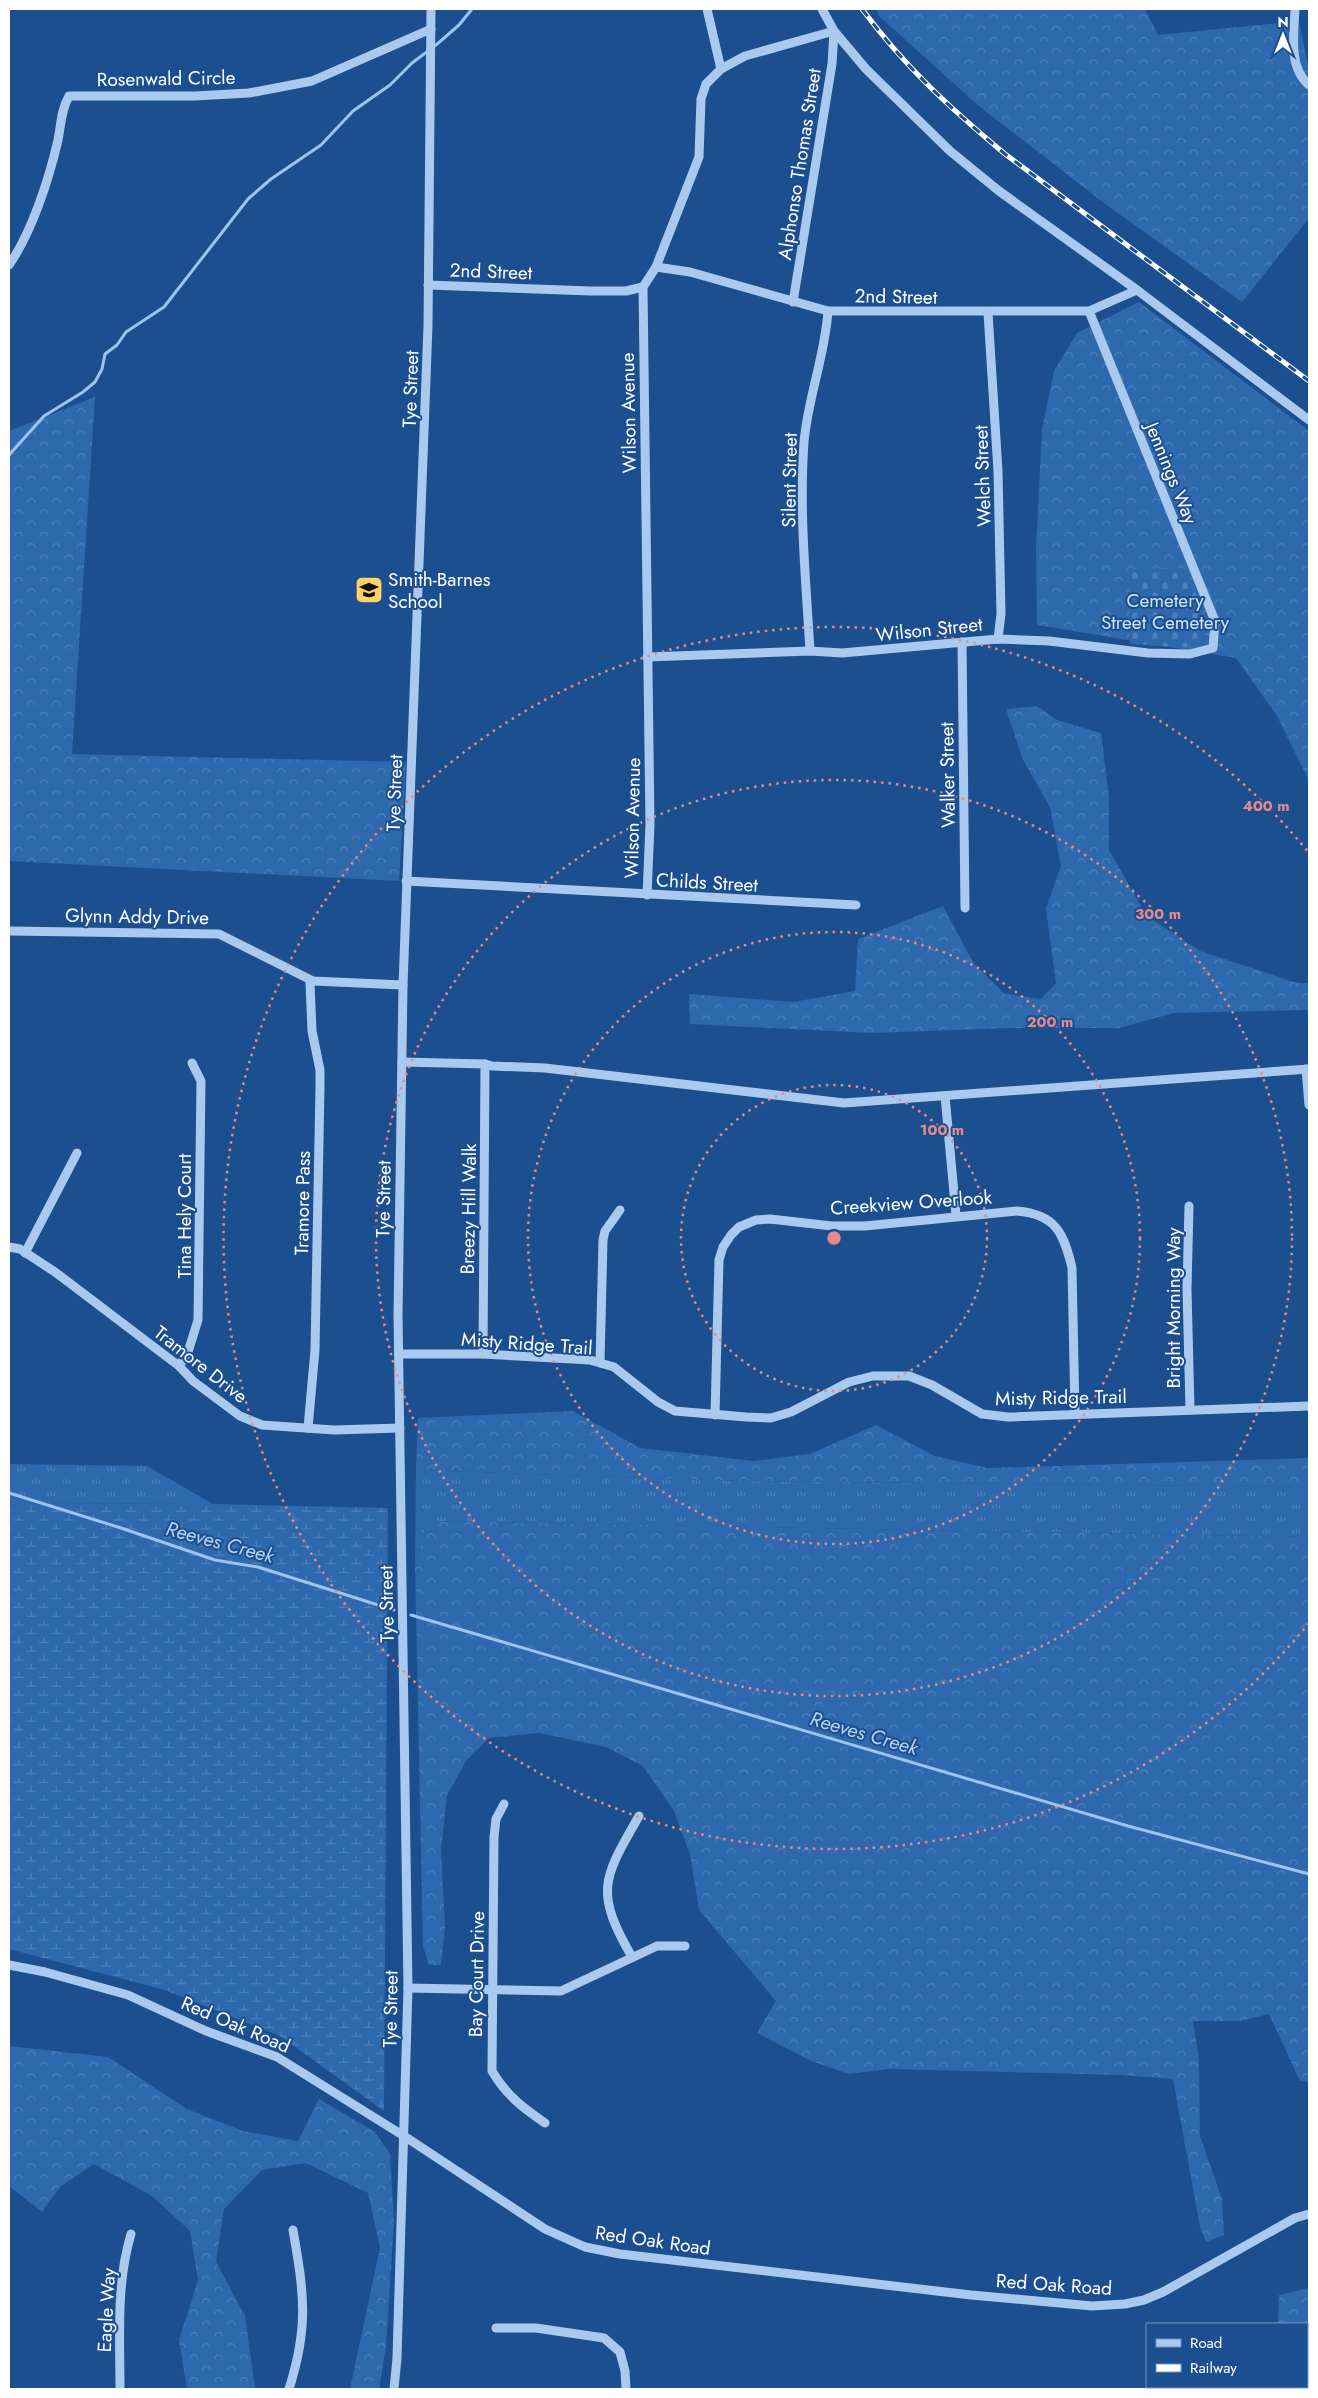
<svg xmlns="http://www.w3.org/2000/svg" width="1318" height="2398" font-family="Jost,sans-serif">
  <style>
    .grass { fill: url(#grass-tufts) }
    .forest { fill: url(#forest-crowns) }
    .wetland { fill: url(#wetland-marsh) }
    .cemetery { fill: url(#cemetery-stones) }
    .lines { fill: none; stroke-linecap: round; stroke-linejoin: round }
    .stream { stroke: #9cc4f0; stroke-width: 3 }
    .minor { stroke: #a9c9ee; stroke-width: 9 }
    .rail-casing { stroke: #fff; stroke-width: 5 }
    .rail { stroke: #1b4f8f; stroke-width: 3; stroke-dasharray: 9; stroke-linecap: butt }
    .ring { fill: none; stroke: #e88989; stroke-width: 2.5; stroke-dasharray: 2.5 5 }
    .labels { text-anchor: middle; stroke-width: 4; stroke-linejoin: round; paint-order: stroke }
    .street-label { font-size: 19px; fill: #fff; stroke: #1b4f8f }
    .poi-label { font-size: 19px; fill: #fff; stroke: #1b4f8f; text-anchor: start }
    .park-label { font-size: 19px; fill: #cfe3fa; stroke: #1b4f8f }
    .water-label { font-size: 20px; font-style: italic; fill: #b5d3f5; stroke: #1b4f8f }
    .centre { fill: #e88989; stroke: #1b4f8f; stroke-width: 2.5 }
    .ring-label { font-size: 15px; text-anchor: middle; font-weight: bold; fill: #e88989; stroke: #1b4f8f; stroke-width: 4; stroke-linejoin: round; paint-order: stroke }
  </style>
  <defs>
    <pattern id="grass-tufts" width="24" height="20" patternUnits="userSpaceOnUse" patternTransform="scale(1.25)"><rect width="24" height="20" fill="#2e69ad"/><path d="M3 7l-1-3M5 7V3M7 7l1-3M15 17l-1-3M17 17v-4M19 17l1-3" fill="none" stroke="#4d80b9"/></pattern>
    <pattern id="forest-crowns" width="20" height="18" patternUnits="userSpaceOnUse" patternTransform="scale(1.25)"><rect width="20" height="18" fill="#2e69ad"/><path d="M2 6a3 3 0 1 1 6 0M12 15a3 3 0 1 1 6 0" fill="none" stroke="#4d80b9"/></pattern>
    <pattern id="wetland-marsh" width="20" height="14" patternUnits="userSpaceOnUse" patternTransform="scale(1.25)"><rect width="20" height="14" fill="#2e69ad"/><path d="M1 5h8M5 5V1M11 12h8M15 12V8" fill="none" stroke="#4d80b9"/></pattern>
    <pattern id="cemetery-stones" width="16" height="16" patternUnits="userSpaceOnUse" patternTransform="scale(1.25)"><rect width="16" height="16" fill="#2e69ad"/><path d="M2 7V4a2 2 0 0 1 4 0v3zM10 15v-3a2 2 0 0 1 4 0v3z" fill="#4d80b9"/></pattern>
  </defs>
  <rect width="100%" height="100%" fill="#1b4f8f"/>
  <g class="grass">
    <polygon points="9,1464 147,1466 213,1504 9,1503"/>
    <polygon points="416,1470 739,1481 1309,1487 1309,1537 427,1521 415,1564"/>
  </g>
  <g class="forest">
    <polygon points="876,9 1145,9 1158,35 1299,21 1309,70 1309,218 1242,302 1104,203 980,107 879,16"/>
    <polygon points="1139,302 1309,431 1309,781 1277,716 1236,658 1037,625 1036,549 1042,429 1054,371 1077,333"/>
    <polygon points="95,397 72,754 406,762 399,881 9,861 9,431"/>
    <polygon points="1037,706 1057,720 1101,733 1109,797 1109,850 1146,915 1200,951 1297,983 1309,983 1309,1010 1174,1013 1119,1028 1010,1028 873,1033 690,1024 689,994 793,1002 855,991 858,939 943,906 974,964 1005,994 1041,999 1056,983 1046,908 1061,866 1050,807 1023,760 1006,709"/>
    <polygon points="573,1411 640,1448 754,1461 810,1454 876,1425 935,1456 988,1468 1309,1458 1309,1487 739,1481 416,1470 418,1418"/>
    <polygon points="427,1521 1309,1537 1309,2082 1300,2081 1269,2014 1240,2021 1193,2021 1199,2060 1200,2136 1222,2199 1224,2235 1206,2242 1200,2227 1173,2079 1121,2075 889,2069 849,2074 811,2061 757,2033 776,2001 699,1910 690,1854 674,1811 643,1766 606,1747 539,1733 489,1738 466,1761 447,1795 441,1850 445,1926 441,1965 429,1965 423,1946 415,1564"/>
    <polygon points="9,2046 108,2057 187,2109 243,2131 298,2141 319,2099 375,2132 390,2154 394,2222 386,2346 379,2389 350,2389 380,2248 368,2193 306,2163 262,2170 224,2209 216,2262 245,2316 255,2389 187,2389 179,2340 198,2280 190,2231 152,2196 94,2164 60,2187 42,2212 9,2186"/>
    <polygon points="1309,2288 1309,2371 1307,2374 1307,2324 1278,2324 1279,2295"/>
    <polygon points="1211,2387 1296,2387 1294,2389 1211,2389"/>
  </g>
  <polygon class="wetland" points="9,1503 213,1504 388,1508 384,2111 280,2036 165,1990 9,1949"/>
  <path class="cemetery" d="M1185,568c6,15 35,70 12,78 -14,4 -51,-2 -67,-2l-1,-75z"/>
  <g class="lines">
    <g class="stream">
      <polyline points="9,455 44,416 83,392 95,382 102,369 105,354 117,345 126,332 164,307 248,199 271,179 321,145 353,111 390,85 412,63 436,45 459,25 472,9"/>
      <polyline points="9,1493 121,1528 215,1560 258,1567 394,1610"/>
      <polyline points="411,1615 1128,1826 1309,1874"/>
    </g>
    <g class="minor">
      <polyline points="707,9 721,69"/>
      <polyline points="822,9 834,31 866,69 950,151 999,191 1137,290 1309,420"/>
      <path d="M1295,9c-1,24 -7,59 14,76"/>
      <path d="M9,265c23,-33 40,-86 49,-125 3,-15 3,-30 11,-44h126l54,-3 63,-12 119,-52"/>
      <polyline points="656,267 690,272 828,311 1089,311 1137,290"/>
      <polyline points="428,285 591,291 626,291 643,287"/>
      <polyline points="793,302 832,64 834,31"/>
      <polyline points="988,313 998,471 1001,614 998,639"/>
      <polyline points="962,642 965,908"/>
      <path d="M810,651c-4,-69 -11,-140 -6,-209 4,-45 21,-86 24,-131"/>
      <polyline points="647,657 810,651 842,653 998,639 1049,641 1148,653 1190,654 1213,648 1215,621 1089,311"/>
      <polyline points="406,881 856,905"/>
      <polyline points="647,895 650,825 643,287 656,267 699,157 701,99 706,84 721,69 745,56 834,31"/>
      <polyline points="9,931 219,934 313,981 403,985"/>
      <polyline points="402,1062 485,1064 492,1066 545,1068 844,1103 1309,1069"/>
      <polyline points="1306,1069 1309,1105"/>
      <polyline points="945,1096 956,1215"/>
      <polyline points="1189,1206 1187,1289 1190,1410"/>
      <polyline points="9,1247 20,1249 55,1272 179,1366 193,1381 240,1416 262,1425 334,1430 400,1428"/>
      <polyline points="25,1253 77,1153"/>
      <polyline points="399,1354 483,1354 590,1360 614,1367 658,1402 675,1411 746,1417 771,1418 791,1412 849,1382 873,1376 909,1376 932,1385 982,1414 1008,1417 1309,1406"/>
      <polyline points="483,1354 485,1064"/>
      <polyline points="600,1363 603,1240 605,1231 620,1210"/>
      <polyline points="179,1366 188,1352 198,1320 201,1081 192,1063"/>
      <path d="M715,1415l4,-155 4,-13 8,-12 8,-8 17,-7 14,-1 62,7h33l152,-15c39,3 47,23 55,57l3,146"/>
      <polyline points="308,1428 315,1350 320,1087 320,1070 312,1031 310,983 313,981"/>
      <path d="M504,1804l-8,15 -2,18 -2,234c14,24 31,37 53,52"/>
      <path d="M632,1957c-38,-66 -29,-78 7,-141"/>
      <polyline points="9,1965 45,1972 128,1995 206,2031 277,2057 404,2136 545,2229 585,2247 620,2254 971,2295 1092,2306 1125,2304 1144,2300 1163,2292 1295,2218 1309,2214"/>
      <polyline points="408,1988 561,1991 657,1946 685,1946"/>
      <polyline points="496,2328 536,2328 604,2338 620,2352 625,2371 626,2389"/>
      <path d="M120,2389c0,-52 -4,-105 11,-155"/>
      <path d="M289,2389c20,-62 15,-96 4,-159"/>
      <polyline points="394,2389 397,2358 408,1988 398,1315 403,985 428,326 431,9"/>
    </g>
    <defs>
      <path id="rail" d="M862,9c43,58 88,99 143,145l304,227"/>
    </defs>
    <use href="#rail" class="rail-casing"/>
    <use href="#rail" class="rail"/>
  </g>
  <g class="ring">
    <circle cx="834" cy="1238" r="153"/>
    <circle cx="834" cy="1238" r="306"/>
    <circle cx="834" cy="1238" r="458"/>
    <path d="M1309 1623A611 611 0 1 1 1309 853"/>
  </g>
  <defs>
    <symbol id="school-square" viewBox="-11 -11 22 22"><rect x="-9" y="-9" width="18" height="18" rx="4" fill="#ffd166" stroke="#1b4f8f"/><path d="M0-5L7-2L0 1L-7-2ZM-4 1L0 2.5L4 1V4Q0 6-4 4Z" fill="#111"/></symbol>
  </defs>
  <g fill-rule="evenodd">
    <use href="#school-square" x="353" y="574" width="32" height="32"/>
  </g>
  <g class="labels">
    <g class="street-label">
      <text transform="translate(166 78) rotate(-1)" y="7">Rosenwald Circle</text>
      <text transform="translate(799 164) rotate(-81)" y="7">Alphonso Thomas Street</text>
      <text transform="translate(491 271) rotate(2)" y="7">2nd Street</text>
      <text transform="translate(896 296) rotate(1)" y="7">2nd Street</text>
      <text transform="translate(410 389) rotate(-88)" y="7">Tye Street</text>
      <text transform="translate(628 413) rotate(-91)" y="7">Wilson Avenue</text>
      <text transform="translate(1172 473) rotate(68)" y="7">Jennings Way</text>
      <text transform="translate(982 476) rotate(-92)" y="7">Welch Street</text>
      <text transform="translate(789 480) rotate(-89)" y="7">Silent Street</text>
      <text transform="translate(929 629) rotate(-6)" y="7">Wilson Street</text>
      <text transform="translate(947 775) rotate(-91)" y="7">Walker Street</text>
      <text transform="translate(394 793) rotate(-88)" y="7">Tye Street</text>
      <text transform="translate(632 818) rotate(-89)" y="7">Wilson Avenue</text>
      <text transform="translate(707 882) rotate(3)" y="7">Childs Street</text>
      <text transform="translate(137 916) rotate(1)" y="7">Glynn Addy Drive</text>
      <text transform="translate(383 1199) rotate(-89)" y="7">Tye Street</text>
      <text transform="translate(911 1202) rotate(-4)" y="7">Creekview Overlook</text>
      <text transform="translate(302 1203) rotate(-89)" y="7">Tramore Pass</text>
      <text transform="translate(468 1209) rotate(-89)" y="7">Breezy Hill Walk</text>
      <text transform="translate(184 1216) rotate(-90)" y="7">Tina Hely Court</text>
      <text transform="translate(1173 1308) rotate(-90)" y="7">Bright Morning Way</text>
      <text transform="translate(527 1343) rotate(4)" y="7">Misty Ridge Trail</text>
      <text transform="translate(201 1364) rotate(38)" y="7">Tramore Drive</text>
      <text transform="translate(1061 1397) rotate(-1)" y="7">Misty Ridge Trail</text>
      <text transform="translate(386 1604) rotate(-91)" y="7">Tye Street</text>
      <text transform="translate(476 1974) rotate(-89)" y="7">Bay Court Drive</text>
      <text transform="translate(390 2009) rotate(-89)" y="7">Tye Street</text>
      <text transform="translate(236 2024) rotate(23)" y="7">Red Oak Road</text>
      <text transform="translate(653 2240) rotate(8)" y="7">Red Oak Road</text>
      <text transform="translate(1054 2284) rotate(4)" y="7">Red Oak Road</text>
      <text transform="translate(106 2310) rotate(-87)" y="7">Eagle Way</text>
    </g>
    <g class="poi-label">
      <text x="388" y="586">Smith-Barnes<tspan x="388" dy="22">School</tspan></text>
    </g>
    <g class="park-label">
      <text x="1165" y="607">Cemetery<tspan x="1165" dy="22">Street Cemetery</tspan></text>
    </g>
    <g class="water-label">
      <text transform="translate(220 1542) rotate(15)" y="7">Reeves Creek</text>
      <text transform="translate(864 1733) rotate(16)" y="7">Reeves Creek</text>
    </g>
  </g>
  <circle cx="834" cy="1238" r="8" class="centre"/>
  <g class="ring-label">
    <text x="1266" y="811">400 m</text>
    <text x="1158" y="919">300 m</text>
    <text x="1050" y="1027">200 m</text>
    <text x="942" y="1135">100 m</text>
  </g>
  <rect width="1318" height="2398" fill="none" stroke="#ffffff" stroke-width="20"/>
  <rect x="1146" y="2323" width="162" height="65" fill="#1b4f8f" stroke="#7695bc"/>
  <rect x="1156" y="2339" width="25" height="8" fill="#a9c9ee" stroke="#7695bc"/>
  <text x="1190" y="2348" font-size="15" fill="#ffffff">Road</text>
  <rect x="1156" y="2364" width="25" height="8" fill="#ffffff" stroke="#7695bc"/>
  <text x="1190" y="2373" font-size="15" fill="#ffffff">Railway</text>
  <g transform="translate(1283 35)" stroke="#1b4f8f" stroke-width="4" paint-order="stroke">
  <path d="M0-4L9 19L0 12L-9 19Z" fill="#ffffff"/>
  <text y="-8" font-size="14" font-weight="bold" text-anchor="middle" fill="#ffffff">N</text>
  </g>
</svg>
